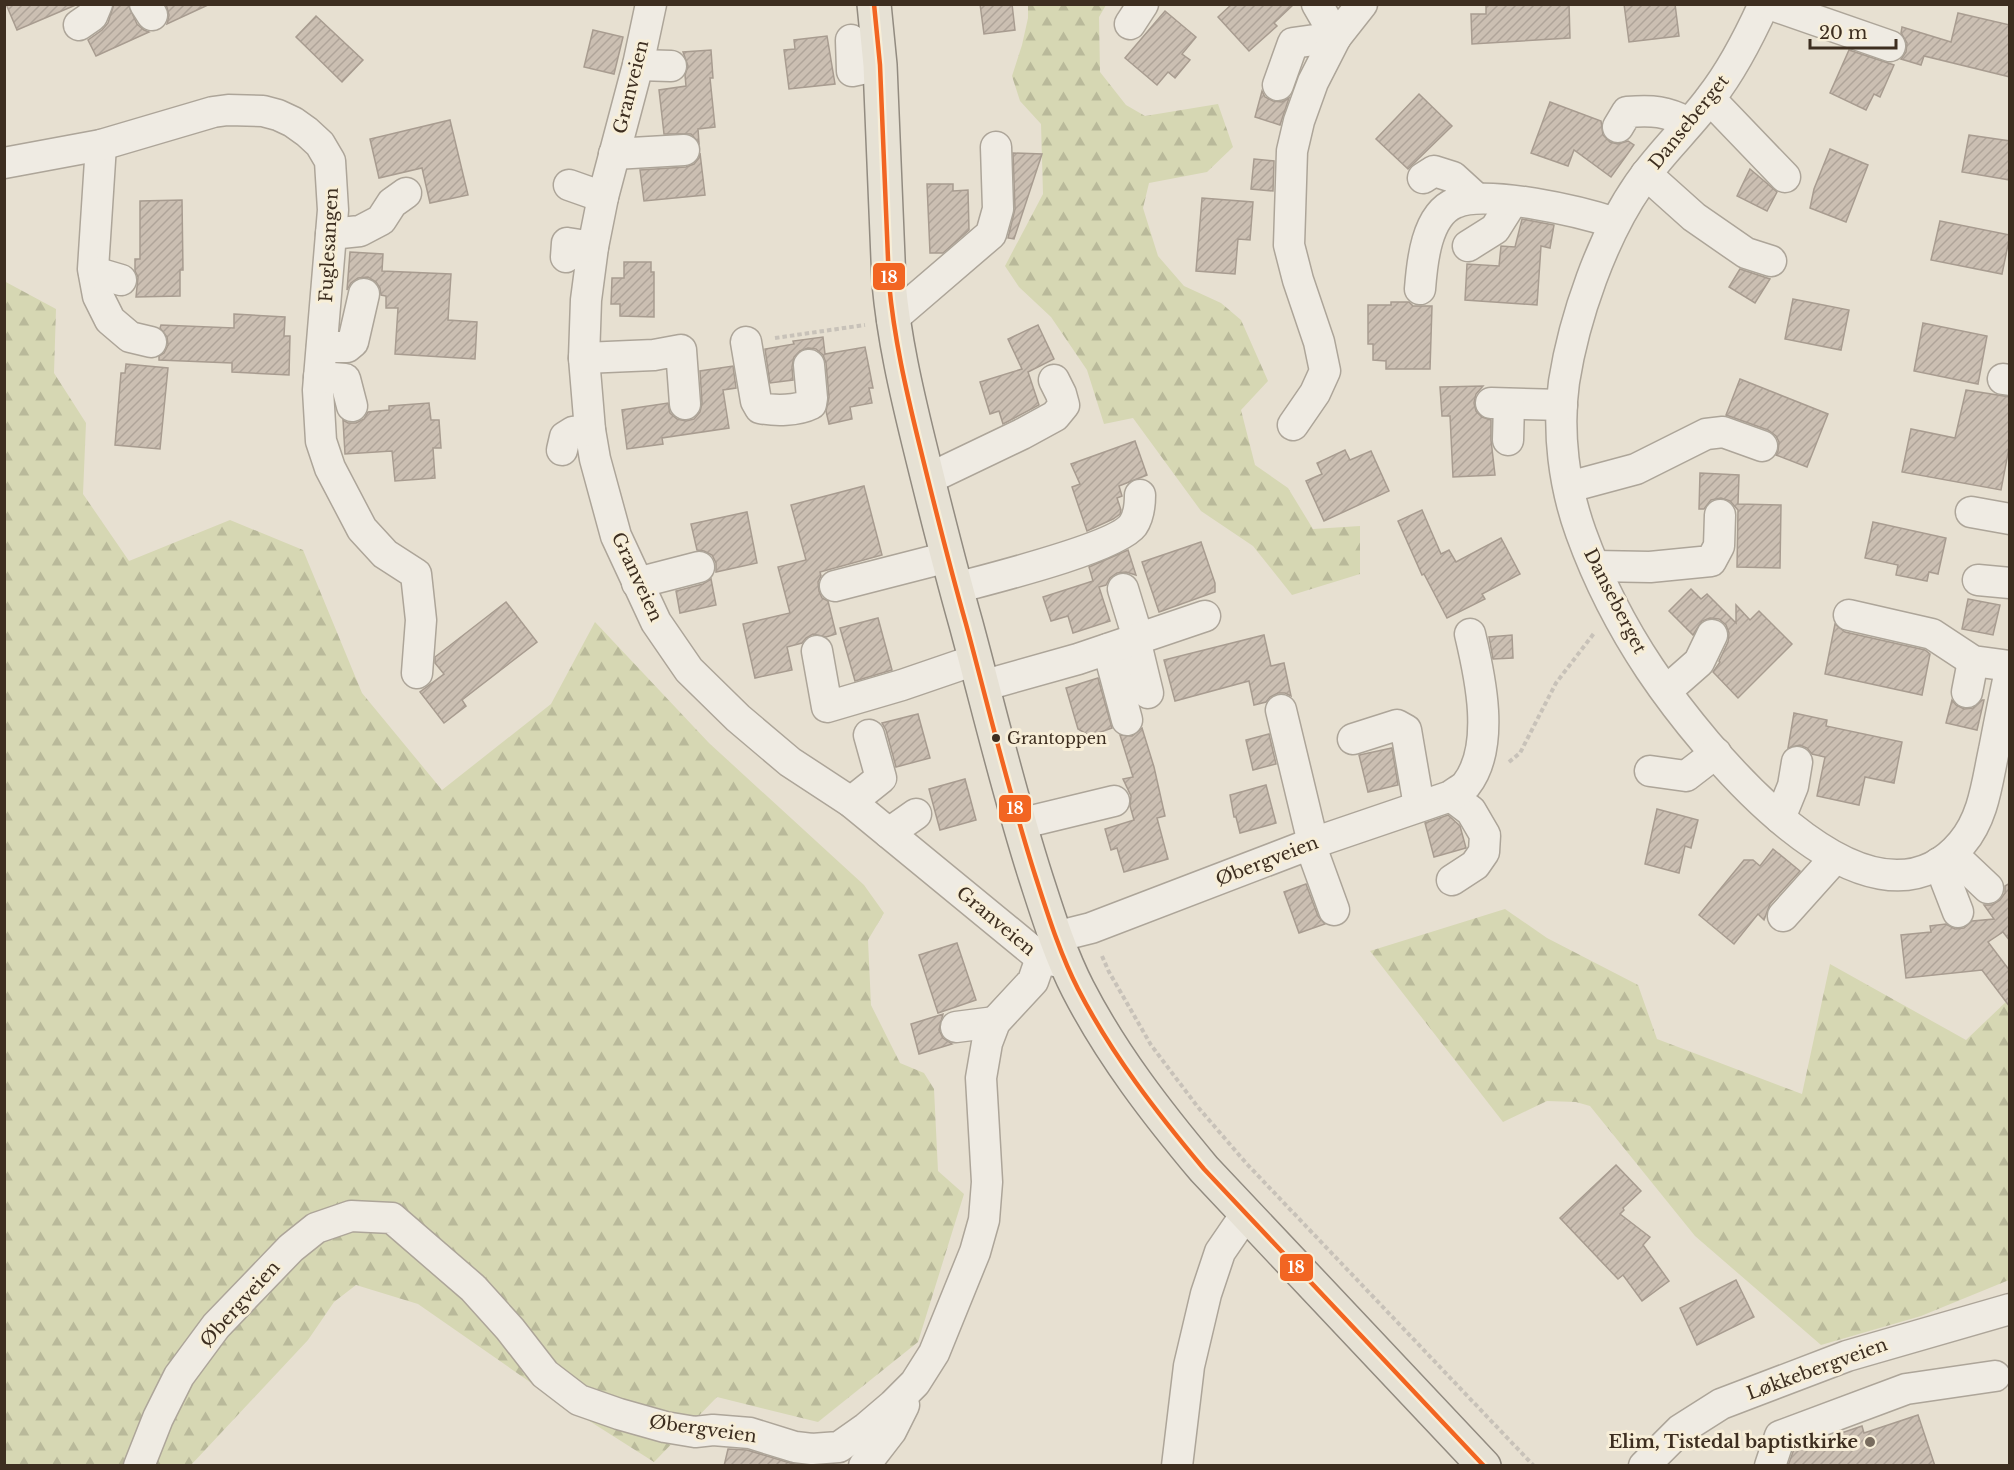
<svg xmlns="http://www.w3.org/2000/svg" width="2014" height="1470" font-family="'Libre Baskerville',serif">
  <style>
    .forest { fill: url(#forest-firs) }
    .building { fill: url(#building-hatch); stroke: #a89c90; stroke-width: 1.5 }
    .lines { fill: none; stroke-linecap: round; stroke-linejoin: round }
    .minor-casing { stroke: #ada599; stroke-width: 33 }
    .major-casing { stroke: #928b80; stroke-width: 36 }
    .path { stroke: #c8c2b9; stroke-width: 4; stroke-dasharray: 4.5 3; stroke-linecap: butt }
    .minor { stroke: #efebe3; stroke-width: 30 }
    .major { stroke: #e6e1d4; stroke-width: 33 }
    .bus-1-casing { stroke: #f7eed8; stroke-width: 9 }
    .bus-1 { stroke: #f26522; stroke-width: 4.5 }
    .bus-dot { fill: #3d2e20; stroke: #f7eed8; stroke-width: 2 }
    .poi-dot { fill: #786c5e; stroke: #f7eed8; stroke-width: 2 }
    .labels { text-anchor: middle; stroke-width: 6; stroke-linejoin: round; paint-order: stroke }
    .bus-label { font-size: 16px; fill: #3d2e20; stroke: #f7eed8; text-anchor: start }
    .street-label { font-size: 18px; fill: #3d2e20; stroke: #f7eed8 }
    .poi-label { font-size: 18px; font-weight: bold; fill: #3d2e20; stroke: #f7eed8; text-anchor: end }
    .line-badge { stroke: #f7eed8; stroke-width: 2 }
    .badge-label { font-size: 16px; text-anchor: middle; font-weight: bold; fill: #fff }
  </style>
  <defs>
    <pattern id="forest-firs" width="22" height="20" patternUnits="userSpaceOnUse" patternTransform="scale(1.5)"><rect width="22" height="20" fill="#d6d7b3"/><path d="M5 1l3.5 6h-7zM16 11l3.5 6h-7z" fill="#b9b99a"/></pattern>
    <pattern id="building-hatch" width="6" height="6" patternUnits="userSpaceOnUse" patternTransform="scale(1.5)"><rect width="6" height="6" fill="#cbbfb2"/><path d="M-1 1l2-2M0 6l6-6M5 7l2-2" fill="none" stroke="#afa499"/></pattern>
  </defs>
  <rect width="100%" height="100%" fill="#e7e0d1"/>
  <g class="forest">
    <polygon points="1028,5 1106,5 1099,17 1100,72 1126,105 1145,116 1218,104 1233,147 1207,172 1149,183 1143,208 1158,256 1184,286 1221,303 1241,320 1268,381 1241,410 1255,465 1288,488 1313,529 1360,526 1360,574 1292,595 1253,546 1201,511 1133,418 1104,424 1087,370 1051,317 1019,287 1005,266 1043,194 1041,124 1020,101 1012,76 1022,45 1028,18"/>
    <polygon points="4,281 56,309 54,373 86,423 83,494 129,561 230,520 303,550 362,693 442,790 551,704 595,622 709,743 864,885 884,913 868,940 871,1005 900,1063 924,1073 934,1089 938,1171 964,1194 918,1342 818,1422 717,1397 654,1462 550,1396 418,1304 356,1285 334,1302 308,1340 191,1465 5,1465"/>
    <polygon points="1505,909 1547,938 1638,985 1657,1039 1802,1094 1830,964 1966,1040 2009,999 2009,1280 1921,1316 1821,1345 1695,1236 1590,1106 1576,1102 1547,1101 1503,1122 1370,951"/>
  </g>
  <g class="building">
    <polygon points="6,4 78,4 17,30"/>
    <polygon points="114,4 128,4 137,24 144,30 149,32 96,56 88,40 102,30 108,23"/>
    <polygon points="166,4 210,4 167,24 169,15"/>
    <polygon points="980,4 1012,4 1015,30 984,34"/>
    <polygon points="1232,4 1294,4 1274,23 1277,26 1249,51 1218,17"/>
    <polygon points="1569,4 1570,38 1472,44 1471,14 1486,14 1486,5"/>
    <polygon points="1624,4 1675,4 1679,36 1629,42"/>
    <polygon points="1165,11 1196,37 1182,54 1190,60 1175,78 1168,72 1157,85 1125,58"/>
    <polygon points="1958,13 2010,25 2010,77 1924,56 1921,65 1901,59 1906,52 1907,43 1901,33 1902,27 1951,42"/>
    <polygon points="316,16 363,60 342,82 296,37"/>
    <polygon points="593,30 623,37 614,74 584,67"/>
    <polygon points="827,36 835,84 789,89 784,50 795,49 794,40"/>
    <polygon points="711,50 713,78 710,78 715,127 698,129 699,143 691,134 664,134 659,90 686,86 685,75 688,66 683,52"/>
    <polygon points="1849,50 1894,65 1880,97 1874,94 1866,110 1830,93"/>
    <polygon points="1262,91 1265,97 1273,101 1282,102 1289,98 1280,125 1255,117"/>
    <polygon points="1419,94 1452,126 1408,169 1376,139"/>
    <polygon points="1550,102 1601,121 1603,135 1610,142 1618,144 1628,141 1634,145 1611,177 1574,150 1568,166 1531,153"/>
    <polygon points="450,120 468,195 430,203 422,168 379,178 370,139"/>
    <polygon points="1969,135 2010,141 2010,180 1962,172"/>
    <polygon points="1830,149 1868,165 1846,222 1810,208 1814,189"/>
    <polygon points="700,153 705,195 644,201 640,170 686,167 694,164 699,158"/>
    <polygon points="1013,153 1042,154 1014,239 1008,238 1015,209"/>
    <polygon points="1254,159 1274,161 1273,191 1251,189"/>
    <polygon points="1750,169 1777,192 1767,211 1737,196"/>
    <polygon points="927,184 953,184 953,191 968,190 969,230 943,253 930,253"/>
    <polygon points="1202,198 1253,202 1250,240 1238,239 1235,274 1196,271"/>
    <polygon points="182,200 183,270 180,270 180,296 136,297 138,277 135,271 135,259 140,259 140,201"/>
    <polygon points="1522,219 1554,225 1550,248 1541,246 1537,305 1465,300 1467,264 1499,266 1501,246 1515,247"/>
    <polygon points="1940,221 2010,235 2002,274 1931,260"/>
    <polygon points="350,252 383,254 382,271 451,274 448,320 477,322 475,359 395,354 398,308 386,308 386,296 381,295 380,288 376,282 368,277 358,278 351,283 347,290"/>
    <polygon points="624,262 651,262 651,272 654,272 654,317 620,316 620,304 611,304 612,278 624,278"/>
    <polygon points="1740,269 1770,279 1755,303 1729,287"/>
    <polygon points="1793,299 1849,310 1841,350 1785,339"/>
    <polygon points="1391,302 1409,302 1413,306 1432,306 1430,369 1386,369 1386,361 1373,360 1373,344 1368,344 1368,305 1391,305"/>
    <polygon points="234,314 285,317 284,336 290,336 289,375 232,372 232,363 159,360 159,356 164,353 168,345 167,337 160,328 161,325 234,328"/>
    <polygon points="1923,323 1987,336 1978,384 1914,371"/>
    <polygon points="1038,325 1054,359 1028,372 1039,405 1003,424 999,411 990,414 980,382 1022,369 1008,339"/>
    <polygon points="823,337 825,354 865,347 873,388 869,388 872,403 850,407 852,419 829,424 826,411 829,397 826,363 823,355 816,349 808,348 800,351 794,357 792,367 793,380 770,383 765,349 794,344 793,341"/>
    <polygon points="126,364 168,368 160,449 115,445 121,373 125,373"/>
    <polygon points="733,366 736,388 723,390 729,428 662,438 663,444 627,449 622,410 668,403 670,413 677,419 686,421 694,419 700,412 702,403 700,371"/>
    <polygon points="1740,379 1828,414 1807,467 1776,455 1778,451 1779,442 1776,436 1768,430 1726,415"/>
    <polygon points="1483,386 1476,394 1474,403 1476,411 1482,417 1491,420 1491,440 1495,475 1453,477 1450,416 1442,416 1440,387"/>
    <polygon points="1966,390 2010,397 2010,443 2001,490 1902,472 1911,429 1955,438"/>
    <polygon points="429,403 431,420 439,420 441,448 433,448 435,478 395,481 392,451 345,454 343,420 348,423 356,423 364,419 368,412 389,410 389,406"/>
    <polygon points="1135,441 1147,475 1119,486 1122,496 1117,498 1121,510 1120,514 1113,519 1087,531 1072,487 1080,484 1071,464"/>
    <polygon points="1345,450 1350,460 1371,451 1389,491 1324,521 1306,481 1322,474 1317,463"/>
    <polygon points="1700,473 1739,475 1738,504 1781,505 1780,568 1737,567 1738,510 1730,501 1721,498 1711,500 1704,509 1699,509"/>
    <polygon points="864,486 882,555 820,572 821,576 818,582 819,591 822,598 828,601 836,634 826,637 813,634 806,638 802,643 787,647 792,670 755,678 743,624 790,613 778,567 806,560 791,505"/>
    <polygon points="1422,510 1441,554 1449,550 1456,562 1501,538 1520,574 1482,594 1485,599 1447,618 1424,574 1422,575 1398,521"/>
    <polygon points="747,512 757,563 716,572 716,563 712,555 704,551 697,550 691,524"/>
    <polygon points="1873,522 1946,538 1938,574 1929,572 1927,581 1896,575 1898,565 1865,558"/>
    <polygon points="1201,542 1215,583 1215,592 1159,612 1142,562"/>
    <polygon points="1128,550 1136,575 1126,572 1117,573 1110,578 1106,585 1099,587 1110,621 1073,633 1068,616 1051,621 1043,597 1093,581 1089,567"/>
    <polygon points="711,579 716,605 680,613 676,591 703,584"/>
    <polygon points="1691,589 1701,599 1707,594 1736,623 1736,605 1750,620 1759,611 1792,644 1738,698 1713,672 1720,662 1719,661 1728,642 1729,633 1726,625 1719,619 1710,618 1702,621 1693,635 1669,611"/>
    <polygon points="1968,599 2000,605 1993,635 1962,629"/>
    <polygon points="506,602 537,642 462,700 466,706 444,723 420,692 444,674 435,663 435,657"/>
    <polygon points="878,618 892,670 855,681 840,628"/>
    <polygon points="1835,624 1845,632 1925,650 1930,654 1922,695 1825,674"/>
    <polygon points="1264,635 1271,666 1284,663 1291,696 1285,693 1278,693 1270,697 1266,702 1254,705 1249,681 1175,701 1164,660"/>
    <polygon points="1512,635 1513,658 1493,659 1489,637"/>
    <polygon points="1098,678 1112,728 1090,736 1078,729 1066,688"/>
    <polygon points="1952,700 1956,705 1964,709 1973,708 1982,700 1984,700 1977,730 1946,723"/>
    <polygon points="1794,713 1827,720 1826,726 1902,742 1894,783 1865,777 1859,805 1817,796 1825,757 1812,754 1807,748 1800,745 1788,748"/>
    <polygon points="918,714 930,758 896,767 886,730 882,723"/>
    <polygon points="1142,728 1154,767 1165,816 1157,818 1168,859 1124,872 1117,848 1111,850 1105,829 1134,820 1130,806 1131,796 1123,779 1133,777 1120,735 1132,736"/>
    <polygon points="1269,734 1276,764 1253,770 1246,740"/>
    <polygon points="1392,748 1398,785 1368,792 1359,755"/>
    <polygon points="965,779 976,820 940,830 929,789"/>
    <polygon points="1266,785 1276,823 1240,833 1236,817 1234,817 1230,795"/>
    <polygon points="1657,809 1698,820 1691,848 1685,846 1679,873 1645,864"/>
    <polygon points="1448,815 1460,826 1466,848 1434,857 1425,823"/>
    <polygon points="1773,849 1800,871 1770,904 1764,920 1758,914 1734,944 1699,915 1744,860 1753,860 1760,866"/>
    <polygon points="2010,883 2010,941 2003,932 1988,942 2010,971 2010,1007 1982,970 1906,978 1901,935 1931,932 1930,926 1946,924 1955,929 1964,928 1972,921 1994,919 1984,905 1992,905 2000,900 2005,893 2005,886"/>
    <polygon points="1306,884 1318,916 1325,924 1299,933 1284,892"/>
    <polygon points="957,943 976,1000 938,1013 919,955"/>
    <polygon points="943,1014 939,1030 943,1038 952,1044 919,1054 911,1024"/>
    <polygon points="1616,1165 1641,1191 1623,1208 1624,1210 1620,1214 1650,1237 1643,1245 1669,1281 1642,1301 1623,1275 1618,1279 1560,1218"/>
    <polygon points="1736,1280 1754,1317 1697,1345 1680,1308"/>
    <polygon points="1918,1415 1935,1466 1788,1466 1794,1449 1862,1426 1864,1433"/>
    <polygon points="728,1449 747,1450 790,1463 805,1466 724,1466"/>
  </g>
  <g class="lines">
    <defs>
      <g id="minor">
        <polyline points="145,4 152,15"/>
        <polyline points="651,4 638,65 603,197 593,247 586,300 584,358 590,430 595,459 616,536 656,622 689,670 738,718 790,762 851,802 1041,958 1060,962"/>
        <polyline points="1317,4 1336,37"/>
        <path d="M1764,4c-15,33 -31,65 -53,93 -22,30 -51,56 -72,87 -37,53 -65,134 -75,198 -7,50 0,104 17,151 17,47 41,94 69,136 49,73 218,287 312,174 22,-26 25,-61 32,-93 5,-26 10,-52 16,-79"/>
        <polyline points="1769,4 1890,46"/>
        <polyline points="1130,24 1143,4"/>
        <polyline points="79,25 92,16 97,4"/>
        <polyline points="851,40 852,71 880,65"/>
        <polyline points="638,65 671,66"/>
        <polyline points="1278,85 1293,43 1336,37"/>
        <polyline points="1710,99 1785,177"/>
        <path d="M1618,127l9,-15c26,-2 39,-1 62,11"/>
        <polyline points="101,145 93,269 98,296 110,320 130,337 151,342"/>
        <polyline points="614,154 684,150"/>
        <polyline points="4,163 101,145 213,112 228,110 263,111 278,115 293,122 307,132 320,144 330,161 333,210 318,390 321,441 330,468 362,529 385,554 416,574 421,620 417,673"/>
        <polyline points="1646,174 1694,217 1746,253 1771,261"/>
        <polyline points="1423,178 1434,171 1453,177 1476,198"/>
        <polyline points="569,185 603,197"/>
        <polyline points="331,234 360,231 381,220 392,203 406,193"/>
        <polyline points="1468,246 1495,229 1512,202"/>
        <polyline points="566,257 567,243 593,247"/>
        <polyline points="94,272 121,280"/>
        <path d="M1420,289c2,-26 6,-74 35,-86 31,-14 127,9 160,20"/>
        <polyline points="892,319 991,234 998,209 996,147"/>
        <path d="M746,342l10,59 4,7c15,3 37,3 51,-4l1,-6 -3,-33"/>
        <polyline points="322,347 347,347 353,342 364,294"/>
        <polyline points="584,358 654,355 681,350 685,404"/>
        <polyline points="319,377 345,379 352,406"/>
        <polyline points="2003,379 2010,380"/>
        <polyline points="1491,403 1562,405"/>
        <polyline points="1293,425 1315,393 1325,371 1319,342 1298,280 1289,245 1292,151 1299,121 1313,82 1336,37 1362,4"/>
        <polyline points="1508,440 1509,404"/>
        <polyline points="562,450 565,437 573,432 590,430"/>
        <polyline points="928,479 1022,434 1055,416 1064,405 1061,394 1054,380"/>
        <polyline points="1569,487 1636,469 1706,434 1723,432 1762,446"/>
        <polyline points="1971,512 2010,519"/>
        <polyline points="1595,566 1650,567 1711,561 1719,546 1720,515"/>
        <polyline points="1978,580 2010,583"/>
        <polyline points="637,583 699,567"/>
        <polyline points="835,586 948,557"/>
        <path d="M956,588c33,-9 160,-40 177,-63 6,-9 7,-19 7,-30"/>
        <polyline points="1123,589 1138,638"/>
        <polyline points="1849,615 1932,634 1973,661 2010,666"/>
        <polyline points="1135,639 1148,693"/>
        <polyline points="1108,649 1127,720"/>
        <polyline points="817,651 827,707 902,685 975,660"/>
        <polyline points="982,686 1078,659 1205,616"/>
        <polyline points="1666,691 1699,662 1712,635"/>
        <polyline points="1967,692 1973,661"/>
        <polyline points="1281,710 1313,843"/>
        <polyline points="1353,739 1397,725 1406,730 1419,806"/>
        <polyline points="1650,771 1686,776 1716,753"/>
        <polyline points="1451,796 1471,811 1485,835 1484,852 1475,865 1452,880"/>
        <polyline points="851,802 881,778 869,735"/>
        <polyline points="1780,818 1793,786 1797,762"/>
        <polyline points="1019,824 1114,801"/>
        <polyline points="889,833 916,814"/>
        <polyline points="1310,844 1334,910"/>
        <polyline points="1952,854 1988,888"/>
        <polyline points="1939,863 1958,912"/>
        <polyline points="1783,916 1835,858"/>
        <path d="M1055,937l36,-9 222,-85 138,-47c5,-4 11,-7 15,-11 30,-38 14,-109 4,-151"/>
        <polyline points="956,1027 995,1022"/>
        <polyline points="139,1466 158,1418 179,1376 216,1326 291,1248 316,1228 351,1216 392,1218 473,1288 510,1329 545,1374 579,1400 619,1414 665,1427 695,1432 713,1430 750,1433 795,1447 812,1449 839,1447 866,1428 893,1405 915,1383 934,1353 975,1252 984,1220 987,1182 981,1078 987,1043 995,1022 1033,981 1041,958"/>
        <polyline points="864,1466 891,1431 904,1405"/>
        <polyline points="1177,1466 1189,1366 1206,1294 1220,1252 1246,1214"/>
        <polyline points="1644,1466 1680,1430 1721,1404 1847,1356 2010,1309"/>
        <polyline points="1770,1466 1780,1436 1906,1389 1995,1376"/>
      </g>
      <path id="major" d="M874,4l6,61 9,218c5,55 17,107 30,160 15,61 30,121 47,181 23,85 43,170 70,254 12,37 24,76 42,111 34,66 79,124 126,180l280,297"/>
    </defs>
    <use href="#minor" class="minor-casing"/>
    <use href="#major" class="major-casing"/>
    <g class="path">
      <polyline points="775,338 865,325"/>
      <polyline points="1509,762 1520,753 1556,683 1595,632"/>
      <polyline points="1102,956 1109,972 1151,1045 1197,1106 1246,1163 1534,1466"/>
    </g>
    <use href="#minor" class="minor"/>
    <use href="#major" class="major"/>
    <defs>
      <path id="bus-1" d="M874,4l6,61 9,218c5,55 17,107 30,160 15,61 30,121 47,181 23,85 43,170 70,254 12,37 24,76 42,111 34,66 79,124 126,180l280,297"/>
    </defs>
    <use href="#bus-1" class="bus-1-casing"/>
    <use href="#bus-1" class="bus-1"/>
  </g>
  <circle class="bus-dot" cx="996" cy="738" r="5"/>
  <circle class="poi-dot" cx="1870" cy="1442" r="6"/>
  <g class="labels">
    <g class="bus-label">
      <text x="1007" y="744">Grantoppen</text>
    </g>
    <g class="street-label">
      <text transform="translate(631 87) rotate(-76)" y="6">Granveien</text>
      <text transform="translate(1689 122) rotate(-51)" y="6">Danseberget</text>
      <text transform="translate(329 245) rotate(-87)" y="6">Fuglesangen</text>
      <text transform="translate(637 577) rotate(65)" y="6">Granveien</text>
      <text transform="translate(1615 601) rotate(63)" y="6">Danseberget</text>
      <text transform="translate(1267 861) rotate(-21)" y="6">Øbergveien</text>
      <text transform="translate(996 921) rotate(40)" y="6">Granveien</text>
      <text transform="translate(240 1304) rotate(-48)" y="6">Øbergveien</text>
      <text transform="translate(1817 1369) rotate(-20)" y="6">Løkkebergveien</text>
      <text transform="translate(703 1429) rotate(8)" y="6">Øbergveien</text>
    </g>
    <g class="poi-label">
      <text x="1858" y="1448">Elim, Tistedal baptistkirke</text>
    </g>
  </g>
  <g class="line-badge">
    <rect x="872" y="262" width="34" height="29" rx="6" fill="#f26522"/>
    <rect x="998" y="794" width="34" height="29" rx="6" fill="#f26522"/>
    <rect x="1279" y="1253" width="35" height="29" rx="6" fill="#f26522"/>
  </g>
  <g class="badge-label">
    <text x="889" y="283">18</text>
    <text x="1015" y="814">18</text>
    <text x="1296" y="1273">18</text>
  </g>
  <rect width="2014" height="1470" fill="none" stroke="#3d2e20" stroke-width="12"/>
  <path d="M1810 39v9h86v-9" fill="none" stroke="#3d2e20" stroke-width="3"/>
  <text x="1819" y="39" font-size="18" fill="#3d2e20" stroke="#f7eed8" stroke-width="4.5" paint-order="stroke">20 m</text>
</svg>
